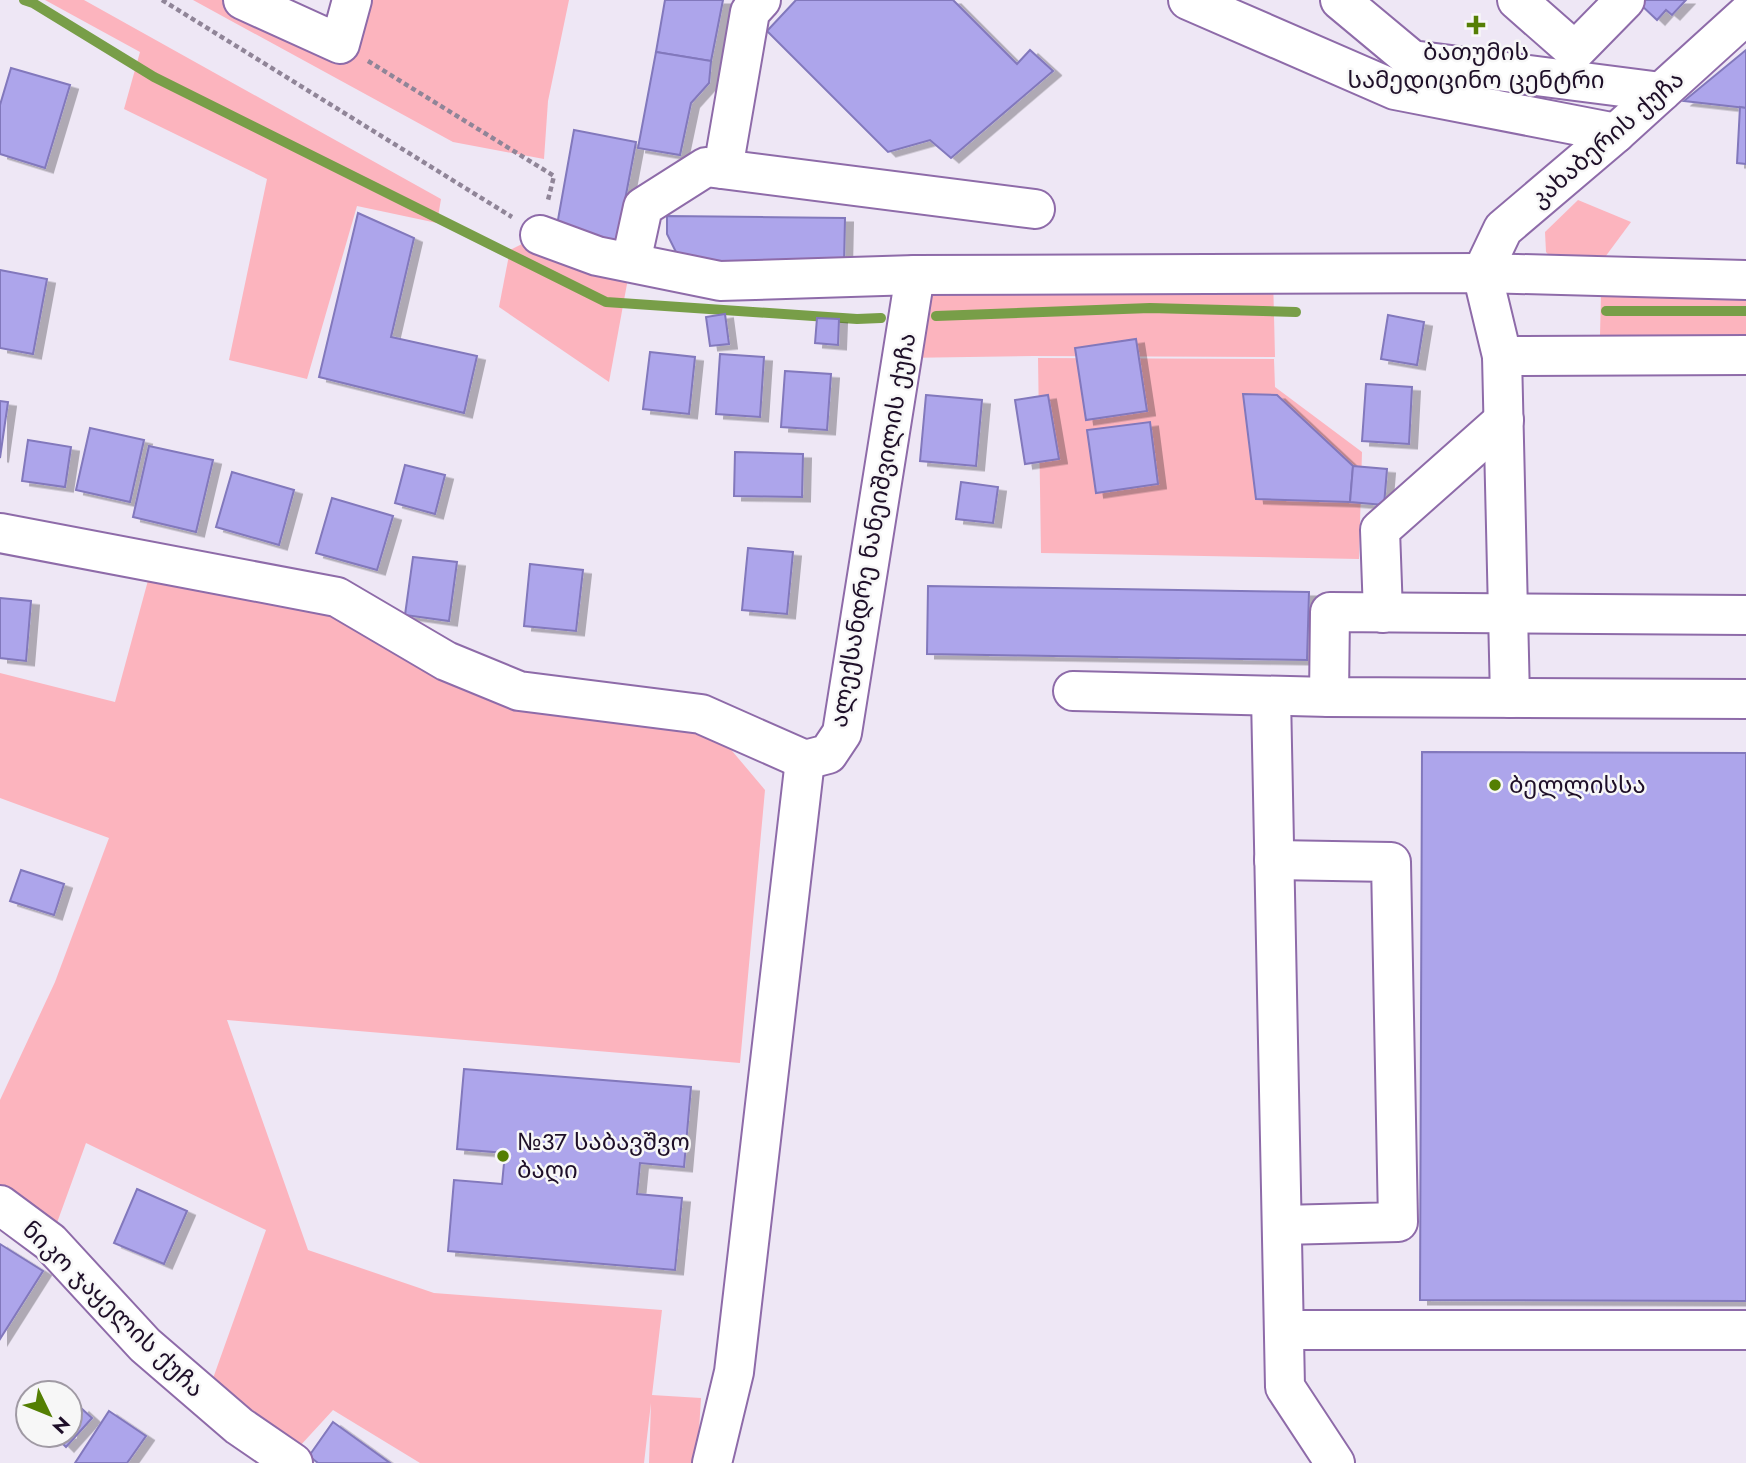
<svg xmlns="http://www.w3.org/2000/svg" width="1746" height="1463" font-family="Jost,'Noto Sans Georgian',sans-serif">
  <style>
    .green { fill: #fcb4be }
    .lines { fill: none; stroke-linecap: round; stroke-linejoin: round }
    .stream { stroke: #789e48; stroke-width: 10 }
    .building { fill: #ada5eb; stroke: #8278bc; stroke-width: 2; filter: url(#shadow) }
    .minor-casing { stroke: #8e6ba9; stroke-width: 42 }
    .path { stroke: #908598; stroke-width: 4.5; stroke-dasharray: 5 3.5; stroke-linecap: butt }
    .minor { stroke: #fff; stroke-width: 38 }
    .poi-dot { fill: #547f03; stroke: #f7f7f7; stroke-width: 2.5 }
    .labels { text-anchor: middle; stroke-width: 5; stroke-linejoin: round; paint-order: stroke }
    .poi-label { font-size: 24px; fill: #1e0f28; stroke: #f7f7f7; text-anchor: start }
    .street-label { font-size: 24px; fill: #1e0f28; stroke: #f7f7f7 }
  </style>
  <defs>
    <filter id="shadow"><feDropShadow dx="8" dy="4.5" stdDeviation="0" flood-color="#0004"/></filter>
  </defs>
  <rect width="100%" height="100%" fill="#eee7f5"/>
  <g class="green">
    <polygon points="45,0 84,0 441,199 437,223 357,206 307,379 229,360 267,179 124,109 140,52"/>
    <polygon points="193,0 243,0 339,43 352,0 569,0 548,101 544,159 453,142"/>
    <polygon points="1578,200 1631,222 1594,272 1557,264 1546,252 1545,232"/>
    <polygon points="540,235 631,262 609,382 499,307 510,250"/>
    <polygon points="915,275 1273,275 1275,357 1033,356 902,358"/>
    <polygon points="1601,295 1746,295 1746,335 1600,335"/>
    <polygon points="1038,358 1274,359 1275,387 1362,452 1359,559 1041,553"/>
    <polygon points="153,562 337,597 446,661 701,714 765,790 740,1063 227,1020 308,1250 434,1293 662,1310 652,1395 701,1398 697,1463 649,1463 651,1403 644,1463 420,1463 333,1410 288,1459 206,1398 266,1230 86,1143 50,1242 0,1205 0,1100 55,982 109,838 0,798 0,673 115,702"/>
  </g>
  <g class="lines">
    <g class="stream">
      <polyline points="24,0 33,3 154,77 606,302 857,319 881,318"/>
      <polyline points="1606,311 1746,311"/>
      <polyline points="936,316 1150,308 1296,312"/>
    </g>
  </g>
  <g class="building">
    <polygon points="665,0 723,0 711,61 656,52"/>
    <polygon points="796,0 953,0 1017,64 1030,50 1053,71 951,158 930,140 888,152 767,31"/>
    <polygon points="1645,0 1686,0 1672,15 1666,10 1657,20 1641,5"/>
    <polygon points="1746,50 1746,108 1684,101"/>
    <polygon points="656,52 711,61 709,83 691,103 680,155 638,148"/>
    <polygon points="11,68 70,85 45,168 0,154 0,105"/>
    <polygon points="1740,107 1746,108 1746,164 1737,163"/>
    <polygon points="574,130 636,142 617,242 556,231"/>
    <polygon points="358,213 414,238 391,337 477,356 464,413 319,377"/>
    <polygon points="667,216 845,218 844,264 680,260 667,234"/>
    <polygon points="0,270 47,279 33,354 0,348"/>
    <polygon points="725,314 729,344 710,346 706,317"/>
    <polygon points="1388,315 1424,322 1417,365 1381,359"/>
    <polygon points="817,318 839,319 838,345 815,343"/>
    <polygon points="1136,339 1147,411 1086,420 1075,348"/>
    <polygon points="650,352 695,357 689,414 643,409"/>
    <polygon points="720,354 764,357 760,417 716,414"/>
    <polygon points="785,371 831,374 827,430 781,427"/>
    <polygon points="1366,384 1412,387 1409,444 1362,441"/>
    <polygon points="1243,394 1277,395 1353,466 1350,502 1256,499"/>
    <polygon points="926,395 982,400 976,466 920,461"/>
    <polygon points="1048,395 1059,459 1025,464 1015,400"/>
    <polygon points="0,401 8,402 0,458"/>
    <polygon points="1150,422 1158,484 1096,493 1087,430"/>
    <polygon points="90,428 144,440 130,502 76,490"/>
    <polygon points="28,440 71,447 65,487 22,481"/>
    <polygon points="149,446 213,460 196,532 133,517"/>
    <polygon points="735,452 803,454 802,497 734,496"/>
    <polygon points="405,465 445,475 435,514 395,503"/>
    <polygon points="1353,466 1387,469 1384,505 1350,502"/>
    <polygon points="232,472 294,490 279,545 216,527"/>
    <polygon points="961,482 998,487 993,523 956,519"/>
    <polygon points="332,498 393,516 377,570 316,553"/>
    <polygon points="748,548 793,552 787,614 742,610"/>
    <polygon points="413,557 457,562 449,621 405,615"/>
    <polygon points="530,564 583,570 576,631 524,626"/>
    <polygon points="928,586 1309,592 1307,660 927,654"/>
    <polygon points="0,598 31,601 26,661 0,658"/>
    <polygon points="1422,752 1746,753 1746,1301 1420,1300"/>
    <polygon points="21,870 64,884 54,915 10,901"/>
    <polygon points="464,1069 691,1087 684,1167 640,1163 637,1194 682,1198 675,1270 448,1251 454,1180 502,1184 505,1153 457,1149"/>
    <polygon points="137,1189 187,1211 164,1264 114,1243"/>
    <polygon points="0,1244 43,1271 0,1339"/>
    <polygon points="81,1408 92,1418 66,1447 55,1436 56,1435 70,1435 70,1420"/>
    <polygon points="109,1411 146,1436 127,1463 75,1463"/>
    <polygon points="333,1422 390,1463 318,1463 309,1456"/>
  </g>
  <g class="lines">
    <defs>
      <g id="minor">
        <polyline points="243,0 340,44 352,0"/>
        <polyline points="1188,0 1395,90 1616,133"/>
        <polyline points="1340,0 1412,60 1661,92"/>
        <polyline points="1517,0 1575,51 1625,0"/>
        <polyline points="723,169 750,12 761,0"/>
        <polyline points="540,235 597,256 720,281 915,275 1482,273 1746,280"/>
        <polyline points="631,262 643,207 706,167 1035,209"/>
        <polyline points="1502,356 1746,355"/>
        <polyline points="0,533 337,597 446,661 519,691 701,714 805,760 828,754 842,733 915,275"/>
        <polyline points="1383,613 1380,530 1504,420"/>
        <polyline points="1746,615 1330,612 1329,697 1746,699"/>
        <polyline points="1073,691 1329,697"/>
        <polyline points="1271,696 1285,1387 1335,1463"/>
        <polyline points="1510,698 1502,356 1482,273 1503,229 1616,133 1746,15"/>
        <polyline points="1274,860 1391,862 1398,1222 1282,1225"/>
        <polyline points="0,1205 50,1242 145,1345 239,1426 293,1463"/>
        <polyline points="1284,1330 1746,1330"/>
        <polyline points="712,1463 734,1372 805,760"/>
      </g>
    </defs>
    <use href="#minor" class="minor-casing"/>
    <g class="path">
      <polyline points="162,0 512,217"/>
      <polyline points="368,61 554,176 548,200"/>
    </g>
    <use href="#minor" class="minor"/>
  </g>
  <g class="poi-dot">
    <path d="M1472.5 14.5h7v7h7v7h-7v7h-7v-7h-7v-7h7z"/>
    <circle cx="1495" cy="785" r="7"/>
    <circle cx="503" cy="1156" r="7"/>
  </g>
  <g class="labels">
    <g class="poi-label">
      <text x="1476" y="60" text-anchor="middle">ბათუმის<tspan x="1476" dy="28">სამედიცინო ცენტრი</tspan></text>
      <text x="1509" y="793">ბელლისსა</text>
      <text x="517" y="1150">№37 საბავშვო<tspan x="517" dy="28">ბაღი</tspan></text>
    </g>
    <g class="street-label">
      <text transform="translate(1607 139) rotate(-41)" y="8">კახაბერის ქუჩა</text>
      <text transform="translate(873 530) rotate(-80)" y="8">ალექსანდრე ნანეიშვილის ქუჩა</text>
      <text transform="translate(113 1309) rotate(44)" y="8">ნიკო ჯაყელის ქუჩა</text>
    </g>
  </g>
  <g transform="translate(49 1414) rotate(133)"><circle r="33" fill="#f7f7f7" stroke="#a09aa4" stroke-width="2"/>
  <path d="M0-5L12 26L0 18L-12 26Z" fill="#547f03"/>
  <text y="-10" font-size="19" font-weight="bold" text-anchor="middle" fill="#1e0f28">N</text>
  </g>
</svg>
